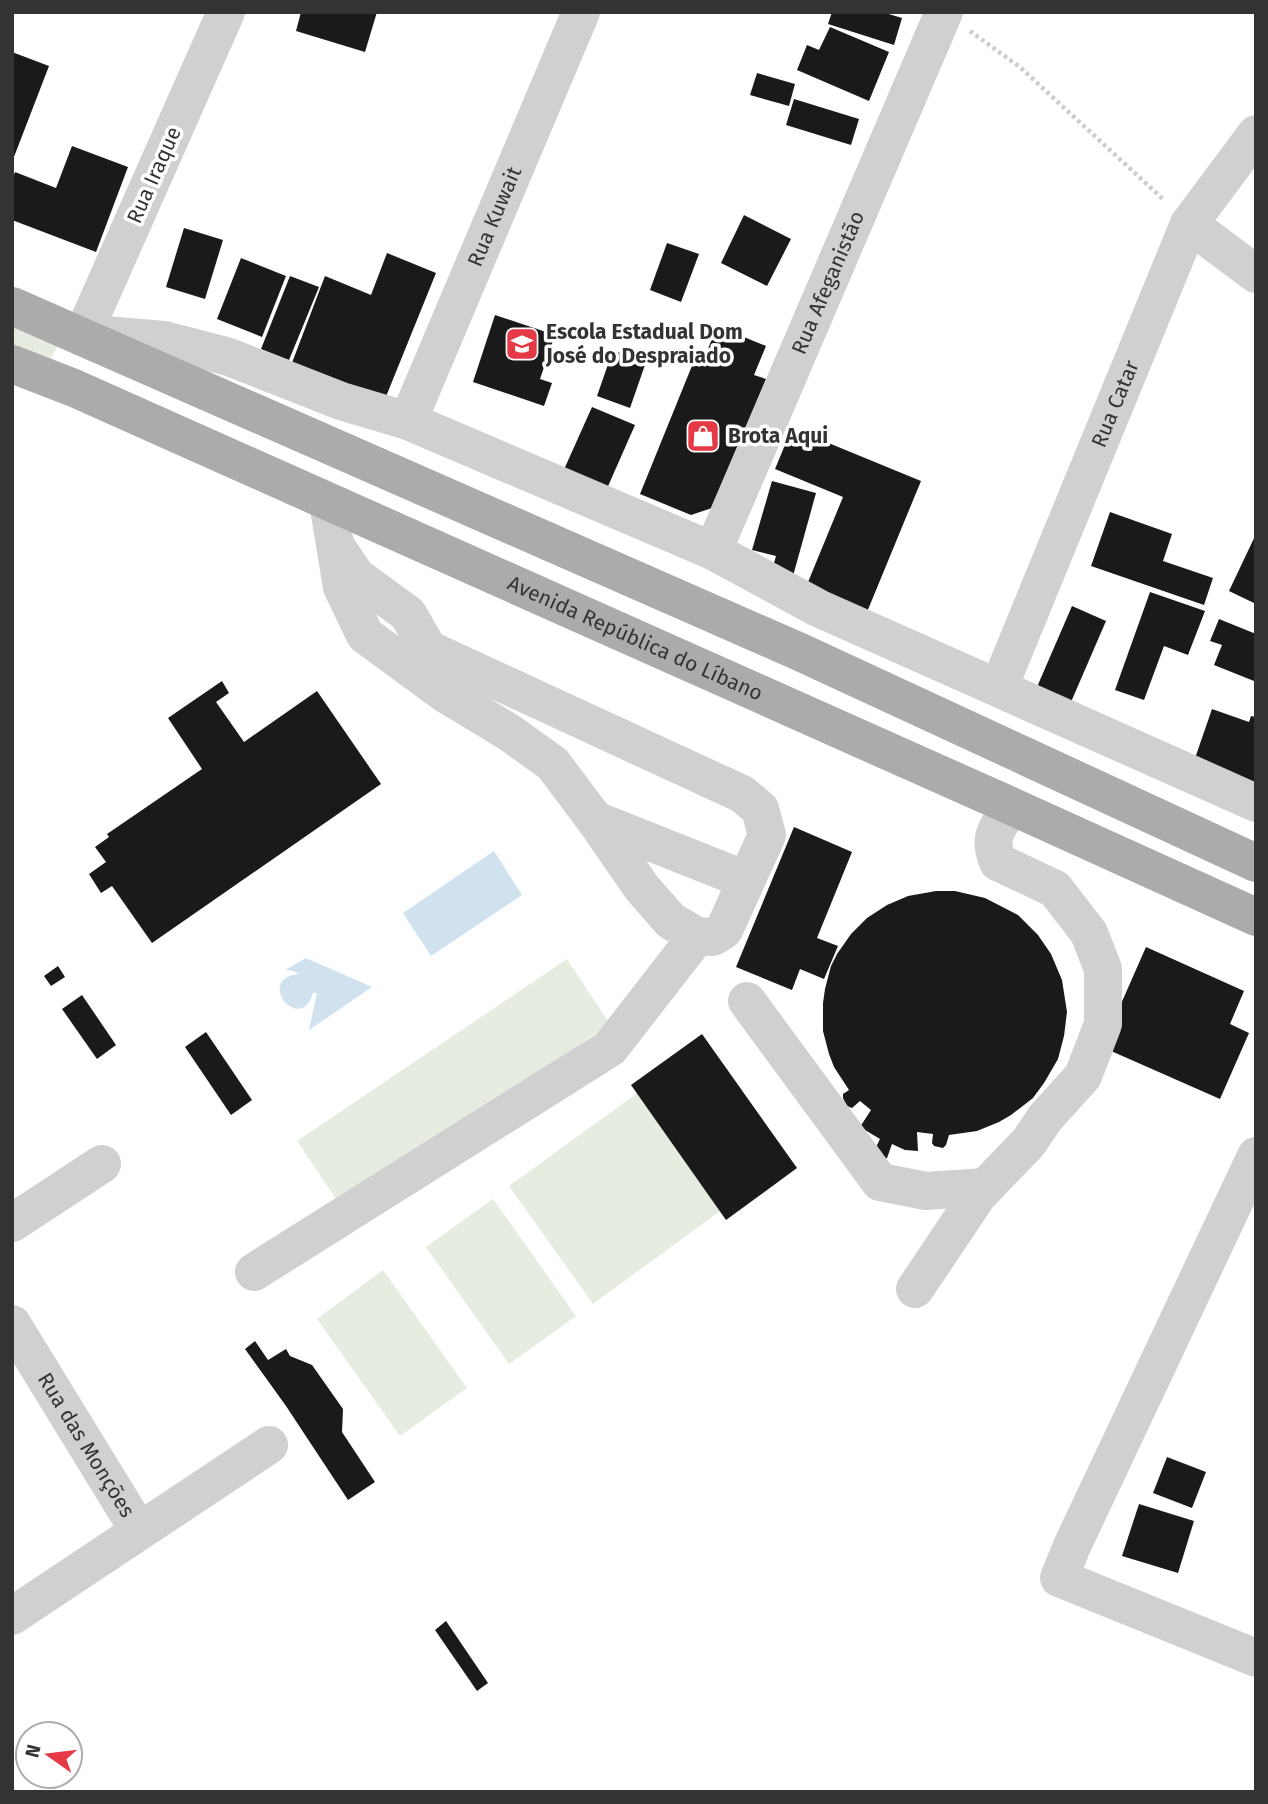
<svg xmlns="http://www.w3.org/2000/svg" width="1268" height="1804" font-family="'Fira Sans',sans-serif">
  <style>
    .green { fill: #e6ecdf }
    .water { fill: #cfe2ee }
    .building { fill: #1a1a1a }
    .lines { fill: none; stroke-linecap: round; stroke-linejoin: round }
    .path { stroke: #cdcdcd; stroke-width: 4.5; stroke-dasharray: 3.5 3.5; stroke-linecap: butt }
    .minor { stroke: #d0d0d0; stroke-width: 38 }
    .major { stroke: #ababab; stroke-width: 38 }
    .labels { text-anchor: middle; stroke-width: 7; stroke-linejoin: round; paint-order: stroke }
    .street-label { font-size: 21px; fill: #333; stroke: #fff }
    .poi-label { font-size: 21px; font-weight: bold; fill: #333; stroke: #fff; text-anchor: start }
  </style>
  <rect width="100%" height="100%" fill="#fff"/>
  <g class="green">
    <polygon points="12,317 61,338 47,367 12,354"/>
    <polygon points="567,959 610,1024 340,1205 297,1141"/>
    <polygon points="643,1089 727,1206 593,1304 509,1186"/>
    <polygon points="493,1199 576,1316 509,1364 426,1247"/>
    <polygon points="383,1270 467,1388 400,1436 317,1319"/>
  </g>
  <g class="water">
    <polygon points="494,851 522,895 431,956 403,913"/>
    <path d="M306,958l66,29 -63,43 8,-37h-4c-13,43 -59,-15 -14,-19l-6,-3 -8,-1z"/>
  </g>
  <g class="building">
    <polygon points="301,12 377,12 365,52 296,31"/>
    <polygon points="832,12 882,12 902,18 894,45 828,24"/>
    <polygon points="830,27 889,52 869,101 797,70 807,45 819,50"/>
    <polygon points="12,52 49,66 12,162"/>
    <polygon points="757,73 795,84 789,106 750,95"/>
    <polygon points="794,99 859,119 851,145 786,125"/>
    <polygon points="72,146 128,167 96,252 12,220 12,180 15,172 56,188"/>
    <polygon points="744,215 791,239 767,286 721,263"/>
    <polygon points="184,228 223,240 205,299 166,287"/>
    <polygon points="667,243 699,254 681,302 650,290"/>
    <polygon points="387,253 436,273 383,404 290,368 325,276 371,295"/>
    <polygon points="241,258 286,276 262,337 217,319"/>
    <polygon points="290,276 319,287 289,360 261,349"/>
    <polygon points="495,315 555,335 540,379 552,383 544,406 473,382"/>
    <polygon points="717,326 766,346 754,375 766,379 712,508 691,515 640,494 698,351 706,354"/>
    <polygon points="613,350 646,362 630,408 597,396"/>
    <polygon points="592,407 635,425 605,493 562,474"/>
    <polygon points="792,428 921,481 867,612 806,587 843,497 775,469"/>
    <polygon points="772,481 816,493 793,576 772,570 776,556 752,550"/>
    <polygon points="1110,512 1172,534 1163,561 1213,578 1204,605 1091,566"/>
    <polygon points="1256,534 1256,604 1229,591"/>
    <polygon points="1150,592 1205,611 1188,655 1164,646 1144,700 1115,690"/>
    <polygon points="1072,606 1106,621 1071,702 1037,687"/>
    <polygon points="1219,619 1256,634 1256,675 1254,681 1214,665 1222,645 1210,641"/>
    <polygon points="222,681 229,693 216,702 244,742 317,691 381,784 152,943 112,886 101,893 89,874 106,862 95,847 109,837 107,834 202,769 168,718"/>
    <polygon points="1212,709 1249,722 1251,716 1256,717 1256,786 1193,764"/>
    <polygon points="794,827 852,852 817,938 838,946 824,979 800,969 792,990 736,967"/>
    <polygon points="936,891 955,891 985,898 1018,915 1038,935 1051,954 1062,980 1067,1012 1064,1036 1058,1059 1044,1083 1033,1098 1011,1115 999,1122 977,1131 949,1135 946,1145 943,1148 934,1146 932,1143 933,1134 917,1132 918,1151 905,1150 892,1144 887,1158 883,1159 874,1151 880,1139 860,1127 871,1110 860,1101 852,1108 847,1106 843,1098 843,1094 849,1090 834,1067 829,1054 823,1031 823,1003 825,989 831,966 837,954 851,934 867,918 887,905 908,896"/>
    <polygon points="1146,947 1244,991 1230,1024 1249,1033 1220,1099 1102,1047"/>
    <polygon points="58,966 65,977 51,986 44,976"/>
    <polygon points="82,995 116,1045 97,1059 62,1009"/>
    <polygon points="206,1032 252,1100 231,1115 185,1047"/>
    <polygon points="702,1034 797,1168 726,1220 631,1085"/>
    <polygon points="255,1341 268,1360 286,1349 290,1356 312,1365 343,1409 342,1432 375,1482 348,1500 286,1406 245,1349"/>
    <polygon points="1167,1457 1206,1472 1192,1508 1153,1493"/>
    <polygon points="1139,1504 1194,1521 1178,1573 1122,1556"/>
    <polygon points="446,1621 488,1683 477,1691 435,1630"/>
  </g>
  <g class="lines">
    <polyline class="path" points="970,31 1021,68 1164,200"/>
    <g class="minor">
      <polyline points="226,12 82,337 105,335 164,340 229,357 341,401 408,421 713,551 818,608 1256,803"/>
      <polyline points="1189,224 1256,274"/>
      <path id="s1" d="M408,421l173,-409"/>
      <polyline points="328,502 342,587 365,635 444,693 510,733 553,764 595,820 642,888 671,921 697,936 713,937 724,930 767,835 760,809 742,794 428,649 408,614 356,576 335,545"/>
      <path id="s2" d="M713,551l231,-539"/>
      <path id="s3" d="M999,687l190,-463 67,-90"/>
      <polyline points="595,820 746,880"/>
      <polyline points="747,1001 880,1182 926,1191 985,1187"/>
      <polyline points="1256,1156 1072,1546 1059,1578 1256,1658"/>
      <polyline points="12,1223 102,1164"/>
      <polyline points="254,1272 610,1048 697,936"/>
      <path d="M915,1289l63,-94 51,-53 16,-24 38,-42 20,-52v-55l-14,-36 -34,-44 -57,-27c-11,-27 0,-33 13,-56"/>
      <path id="s4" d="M12,1324l127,207"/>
      <polyline points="12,1616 269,1445"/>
    </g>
    <g class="major">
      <polyline points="12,306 800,652 1256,863"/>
      <path id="s5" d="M12,364l62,24 937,418 245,111"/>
    </g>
  </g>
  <defs>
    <symbol id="school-square" viewBox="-11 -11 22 22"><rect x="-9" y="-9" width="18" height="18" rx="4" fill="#e63946" stroke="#fff"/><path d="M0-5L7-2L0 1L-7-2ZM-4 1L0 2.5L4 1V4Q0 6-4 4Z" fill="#fff"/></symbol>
    <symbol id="shop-square" viewBox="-11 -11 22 22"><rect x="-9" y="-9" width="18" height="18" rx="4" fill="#e63946" stroke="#fff"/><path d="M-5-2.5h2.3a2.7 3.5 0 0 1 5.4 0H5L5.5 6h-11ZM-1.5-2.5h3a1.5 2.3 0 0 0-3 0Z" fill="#fff"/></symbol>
  </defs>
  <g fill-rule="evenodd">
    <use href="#school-square" x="503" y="325" width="38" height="38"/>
    <use href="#shop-square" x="684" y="417" width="38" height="38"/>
  </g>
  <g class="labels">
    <g class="street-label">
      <text transform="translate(154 175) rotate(-66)" y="7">Rua Iraque</text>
      <text dy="7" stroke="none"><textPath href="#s1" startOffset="222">Rua Kuwait</textPath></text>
      <text dy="7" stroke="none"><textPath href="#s2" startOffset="292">Rua Afeganistão</textPath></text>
      <text dy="7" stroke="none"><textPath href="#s3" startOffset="306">Rua Catar</textPath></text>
      <text dy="7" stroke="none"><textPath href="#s5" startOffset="681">Avenida República do Líbano</textPath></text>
      <text dy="7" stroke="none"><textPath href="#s4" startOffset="142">Rua das Monções</textPath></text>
    </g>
    <g class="poi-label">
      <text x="546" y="339">Escola Estadual Dom<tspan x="546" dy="24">José do Despraiado</tspan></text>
      <text x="728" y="443">Brota Aqui</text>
    </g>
  </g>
  <rect width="1268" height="1804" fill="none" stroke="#333333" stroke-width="28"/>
  <g transform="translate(49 1755) rotate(284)"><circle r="33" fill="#ffffff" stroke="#adadad" stroke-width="2"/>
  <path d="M0-5L12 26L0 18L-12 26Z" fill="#e63946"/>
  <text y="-10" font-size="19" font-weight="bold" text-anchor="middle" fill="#333333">N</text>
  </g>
</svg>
